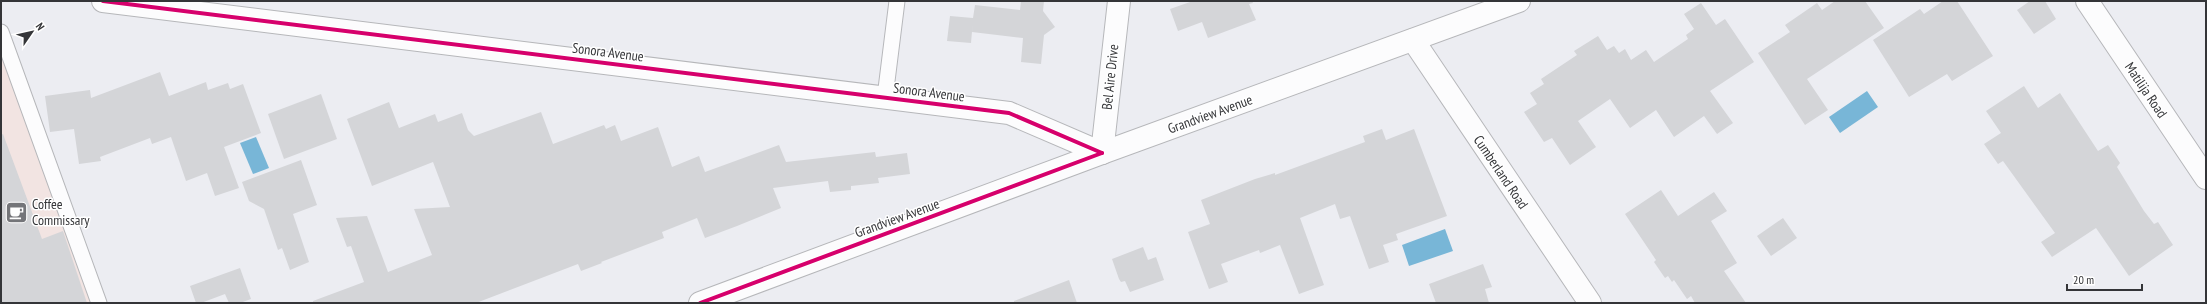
<svg xmlns="http://www.w3.org/2000/svg" width="2207" height="304" font-family="'PT Sans Narrow',sans-serif">
  <style>
    .commercial { fill: #f2e4e2 }
    .water { fill: #78b6d7 }
    .building { fill: #d4d5d8 }
    .lines { fill: none; stroke-linecap: round; stroke-linejoin: round }
    .service-casing { stroke: #b6b7ba; stroke-width: 17 }
    .minor-casing { stroke: #b6b7ba; stroke-width: 24 }
    .tertiary-casing { stroke: #b6b7ba; stroke-width: 24 }
    .service { stroke: #fcfcfd; stroke-width: 15 }
    .minor { stroke: #fcfcfd; stroke-width: 22 }
    .tertiary { stroke: #fcfcfd; stroke-width: 22 }
    .cycleway-casing { stroke: #fff; stroke-width: 6 }
    .cycleway { stroke: #d6006c; stroke-width: 4 }
    .labels { text-anchor: middle; stroke-width: 3; stroke-linejoin: round; paint-order: stroke }
    .street-label { font-size: 14px; fill: #343538; stroke: #fff }
    .poi-label { font-size: 14px; fill: #343538; stroke: #fff; text-anchor: start }
  </style>
  <rect width="100%" height="100%" fill="#ecedf2"/>
  <polygon class="commercial" points="1,48 93,303 1,303"/>
  <g class="water">
    <polygon points="1867,91 1878,107 1840,133 1829,117"/>
    <polygon points="256,137 269,168 253,174 240,143"/>
    <polygon points="1445,229 1453,251 1409,266 1402,245"/>
  </g>
  <g class="building">
    <polygon points="1021,1 1044,1 1043,11 1055,27 1044,35 1041,64 1021,62 1023,38 972,32 973,20 971,43 947,41 950,16 973,18 975,5 1020,10"/>
    <polygon points="1193,1 1252,1 1253,3 1249,4 1256,20 1208,38 1202,22 1178,31 1170,9"/>
    <polygon points="1835,1 1865,1 1884,28 1807,79 1828,110 1805,125 1758,53 1790,32 1785,25 1817,3 1822,10"/>
    <polygon points="1943,1 1957,1 1993,56 1952,81 1947,74 1909,97 1873,40 1920,9 1924,14"/>
    <polygon points="2030,1 2045,1 2056,19 2034,34 2017,10"/>
    <polygon points="1701,3 1716,25 1725,19 1754,62 1710,91 1733,123 1717,134 1704,116 1674,137 1656,110 1630,128 1610,99 1578,121 1596,147 1570,165 1552,138 1544,142 1524,112 1537,104 1530,93 1544,84 1541,79 1577,55 1574,51 1598,36 1607,50 1614,46 1619,53 1625,49 1631,60 1646,50 1654,62 1688,39 1686,35 1694,29 1684,14"/>
    <polygon points="160,72 169,96 206,82 208,90 228,83 230,89 243,84 261,133 224,147 239,188 215,196 207,173 186,181 171,137 152,144 150,138 100,157 101,161 79,164 74,129 50,132 45,96 90,90 91,98"/>
    <polygon points="2024,86 2038,108 2060,93 2098,151 2108,145 2120,163 2117,167 2144,211 2154,224 2158,222 2173,245 2129,276 2096,228 2052,257 2041,242 2055,233 2003,161 1998,164 1984,144 2001,133 1986,111"/>
    <polygon points="321,94 337,139 284,159 268,114"/>
    <polygon points="389,102 399,128 435,114 438,122 462,113 468,130 474,136 541,112 553,144 604,125 606,129 615,125 621,141 658,127 672,167 699,156 705,172 779,145 786,162 875,152 876,157 907,153 910,174 878,178 879,183 851,186 851,190 830,192 828,181 773,188 781,208 737,226 705,238 697,218 662,232 664,238 601,262 602,263 581,271 578,264 476,303 313,303 313,301 364,282 351,246 347,247 336,218 367,216 388,272 432,255 414,209 450,207 433,162 372,186 347,119"/>
    <polygon points="1382,129 1386,140 1414,129 1447,216 1396,234 1398,240 1383,245 1389,262 1369,269 1350,216 1340,219 1335,204 1300,218 1324,285 1299,294 1280,245 1260,253 1259,250 1221,264 1228,282 1209,289 1188,232 1210,224 1201,200 1255,179 1275,173 1275,175 1365,142 1363,136"/>
    <polygon points="3,134 42,239 63,231 87,303 1,303 1,135"/>
    <polygon points="301,160 317,205 293,214 309,262 290,270 282,248 278,250 264,209 249,201 242,182"/>
    <polygon points="1661,190 1678,216 1714,192 1727,211 1711,221 1737,263 1724,271 1746,303 1695,303 1691,296 1687,299 1674,280 1672,282 1668,276 1665,278 1654,262 1656,260 1625,214"/>
    <polygon points="1783,218 1797,238 1771,256 1757,236"/>
    <polygon points="1143,247 1148,260 1156,257 1164,280 1130,292 1125,281 1121,282 1119,279 1112,259"/>
    <polygon points="1483,264 1492,287 1485,289 1489,303 1436,303 1429,284"/>
    <polygon points="240,268 251,299 240,303 229,303 225,294 201,303 196,303 190,286"/>
    <polygon points="1069,280 1077,303 1014,303 1014,301"/>
  </g>
  <g class="lines">
    <defs>
      <g id="service">
        <polyline points="1,32 99,303"/>
        <polyline points="885,97 897,1"/>
      </g>
      <g id="minor">
        <polyline points="1119,1 1102,153 1519,1"/>
        <polyline points="2087,1 2206,178"/>
        <polyline points="1413,40 1590,303"/>
      </g>
      <g id="tertiary">
        <polyline points="103,1 1009,113 1102,153"/>
        <polyline points="700,303 1102,153"/>
      </g>
    </defs>
    <use href="#service" class="service-casing"/>
    <use href="#minor" class="minor-casing"/>
    <use href="#tertiary" class="tertiary-casing"/>
    <use href="#service" class="service"/>
    <use href="#minor" class="minor"/>
    <use href="#tertiary" class="tertiary"/>
    <defs>
      <g id="cycleway">
        <polyline points="103,1 1009,113 1102,153"/>
        <polyline points="700,303 1102,153"/>
      </g>
    </defs>
    <use href="#cycleway" class="cycleway-casing"/>
    <use href="#cycleway" class="cycleway"/>
  </g>
  <defs>
    <symbol id="cafe-square" viewBox="-11 -11 22 22"><rect x="-9" y="-9" width="18" height="18" rx="4" fill="#747579" stroke="#fff"/><path d="M-5.5-4.5H6V0H3Q3 3.5 0 3.5H-2.5Q-5.5 3.5-5.5 0ZM3-3.2v2h1.7v-2ZM-6 4.5H4V6H-6Z" fill="#fff"/></symbol>
  </defs>
  <g fill-rule="evenodd">
    <use href="#cafe-square" x="4" y="200" width="25" height="25"/>
  </g>
  <g class="labels">
    <g class="street-label">
      <text transform="translate(608 52) rotate(7)" y="5">Sonora Avenue</text>
      <text transform="translate(1110 77) rotate(-84)" y="5">Bel Aire Drive</text>
      <text transform="translate(2146 90) rotate(56)" y="5">Matilija Road</text>
      <text transform="translate(929 92) rotate(7)" y="5">Sonora Avenue</text>
      <text transform="translate(1210 114) rotate(-20)" y="5">Grandview Avenue</text>
      <text transform="translate(1501 172) rotate(56)" y="5">Cumberland Road</text>
      <text transform="translate(897 218) rotate(-20)" y="5">Grandview Avenue</text>
    </g>
    <g class="poi-label">
      <text x="32" y="209">Coffee<tspan x="32" dy="16">Commissary</tspan></text>
    </g>
  </g>
  <rect width="2207" height="304" fill="none" stroke="#343538" stroke-width="4"/>
  <g transform="translate(32 32) rotate(56)" stroke="#ffffff" stroke-width="3" paint-order="stroke">
  <path d="M0-3L7 15L0 10L-7 15Z" fill="#343538"/>
  <text y="-6" font-size="11" font-weight="bold" text-anchor="middle" fill="#343538">N</text>
  </g>
  <path d="M2067 284v6h75v-6" fill="none" stroke="#343538" stroke-width="2"/>
  <text x="2073" y="284" font-size="12" fill="#343538" stroke="#ffffff" stroke-width="3" paint-order="stroke">20 m</text>
</svg>
